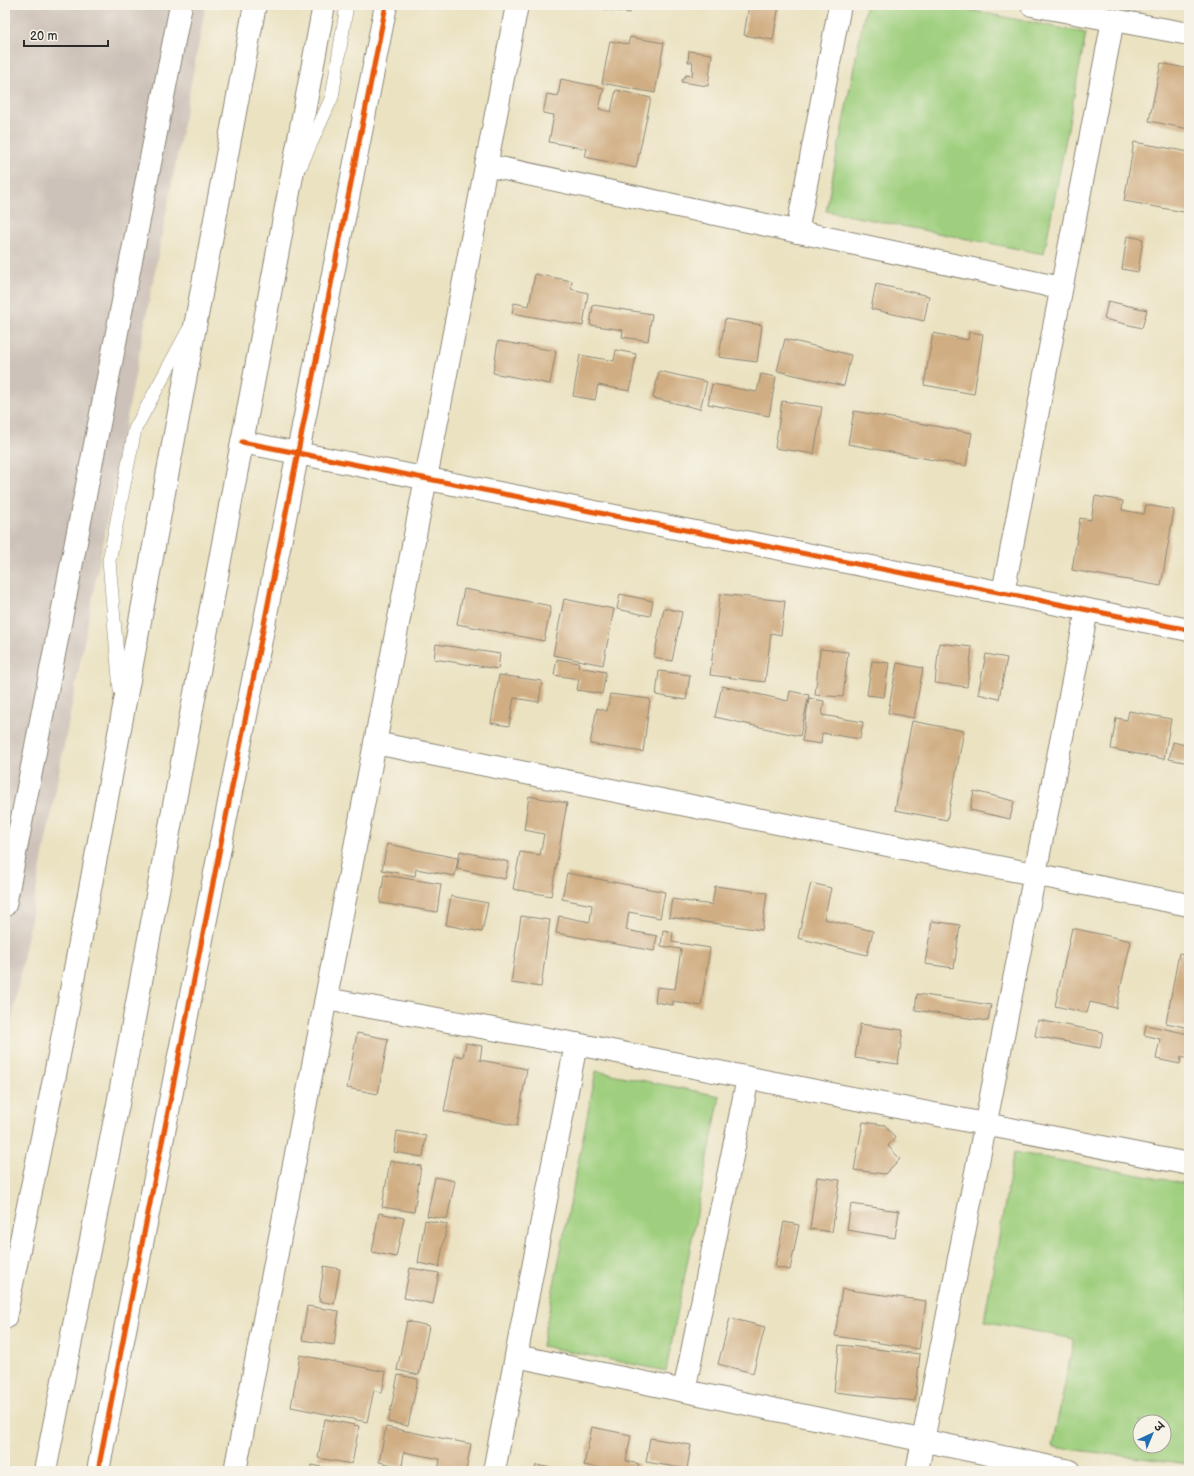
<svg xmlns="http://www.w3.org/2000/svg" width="1194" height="1476" font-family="'Balsamiq Sans','Playpen Sans Deva',sans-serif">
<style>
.industrial{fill:#cdc2b9}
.green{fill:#9fcf7e;stroke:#657d54;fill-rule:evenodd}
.building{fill:#d0ad82}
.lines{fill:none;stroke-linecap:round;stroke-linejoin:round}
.service-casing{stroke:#8b8676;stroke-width:14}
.minor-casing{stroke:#8b8676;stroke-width:24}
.tertiary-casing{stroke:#8b8676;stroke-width:24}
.service{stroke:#fff;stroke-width:13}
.minor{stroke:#fff;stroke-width:22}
.tertiary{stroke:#fff;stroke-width:22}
.cycleway-casing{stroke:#f7f3e8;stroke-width:8}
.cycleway{stroke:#e8590c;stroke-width:5}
</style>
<rect width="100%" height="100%" fill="#f7f3e8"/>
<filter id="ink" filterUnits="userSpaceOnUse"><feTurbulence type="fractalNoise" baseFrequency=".025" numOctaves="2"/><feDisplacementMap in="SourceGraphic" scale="8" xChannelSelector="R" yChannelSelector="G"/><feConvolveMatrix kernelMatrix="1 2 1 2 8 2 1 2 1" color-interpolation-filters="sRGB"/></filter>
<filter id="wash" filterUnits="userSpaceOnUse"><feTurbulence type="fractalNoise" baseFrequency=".012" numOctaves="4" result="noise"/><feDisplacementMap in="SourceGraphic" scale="16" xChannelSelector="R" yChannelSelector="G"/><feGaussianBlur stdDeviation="0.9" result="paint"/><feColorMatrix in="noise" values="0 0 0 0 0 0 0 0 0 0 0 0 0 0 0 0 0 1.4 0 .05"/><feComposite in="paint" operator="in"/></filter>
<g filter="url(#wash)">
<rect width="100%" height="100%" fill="#ebe2c1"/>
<polygon class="industrial" points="5,5 206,5 5,1054"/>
<g class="green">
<polygon points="866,5 944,5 1086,33 1044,254 826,211"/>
<polygon points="596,1071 720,1096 666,1371 542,1346"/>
<path d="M 1014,1152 L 1189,1184 L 1189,1464 L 1052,1447 L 1074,1339 L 984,1321 ZM 1140,1422 L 1164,1422 L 1164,1446 L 1140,1446 Z"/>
</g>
<g id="blocks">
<g class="building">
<polygon points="604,5 632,5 630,13 604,9"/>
<polygon points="749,5 779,5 773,40 744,35"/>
<polygon points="630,37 664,43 655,93 602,83 610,41 628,44"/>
<polygon points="689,51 712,54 708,86 681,82 686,75 692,76 693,62 688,62"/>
<polygon points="1161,63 1189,69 1189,129 1149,121"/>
<polygon points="561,79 604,88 599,109 611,112 616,90 651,98 636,168 585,157 587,149 549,142 554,115 543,113 547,94 558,96"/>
<polygon points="1134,142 1189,152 1189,213 1124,201"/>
<polygon points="1127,236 1143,239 1138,272 1122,269"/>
<polygon points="535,274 572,281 571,289 588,293 583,326 512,313 514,303 529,306"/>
<polygon points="876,284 929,296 924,321 871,309"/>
<polygon points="1108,301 1147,310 1142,328 1104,319"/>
<polygon points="593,305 652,314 648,341 622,337 623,330 590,325"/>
<polygon points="725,319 762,325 757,362 719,357"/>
<polygon points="969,332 983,334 974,394 924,385 933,333 968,340"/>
<polygon points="785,339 851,355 844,386 777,371"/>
<polygon points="498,341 556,351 550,384 493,373"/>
<polygon points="616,350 636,354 630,391 598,385 595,400 573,396 580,355 614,361"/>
<polygon points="659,371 707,382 700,409 653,398"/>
<polygon points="761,374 776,377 769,416 708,404 712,384 757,392"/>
<polygon points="782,401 822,407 814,454 775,448"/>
<polygon points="854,411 972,433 966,466 848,444"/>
<polygon points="1095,496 1123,501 1122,510 1144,514 1146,505 1174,510 1161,586 1072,570 1080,518 1091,520"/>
<polygon points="464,589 551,606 544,641 457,624"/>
<polygon points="620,594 653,601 650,616 617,609"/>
<polygon points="720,594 785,601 781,635 771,633 765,682 710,675"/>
<polygon points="564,599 614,609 603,665 553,655"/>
<polygon points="664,608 682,612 672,661 654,657"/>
<polygon points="939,643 972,647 967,687 935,683"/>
<polygon points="436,644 500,654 498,669 434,659"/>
<polygon points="820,649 848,652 843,697 815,695"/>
<polygon points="986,654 1007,658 999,699 978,694"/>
<polygon points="557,659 579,663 578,667 606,672 602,694 577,690 579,679 554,675"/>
<polygon points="872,661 889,663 884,697 867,695"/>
<polygon points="897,663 923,668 914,718 888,713"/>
<polygon points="659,671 690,675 686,700 656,695"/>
<polygon points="499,675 542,681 539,702 514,698 509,726 491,723"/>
<polygon points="722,686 788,701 790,691 809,695 800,736 715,717"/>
<polygon points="610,694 650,699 643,752 590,744 597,708 607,711"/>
<polygon points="809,698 824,701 822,715 863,722 860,739 822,733 821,744 802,741"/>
<polygon points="1129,711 1171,719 1164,759 1111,749 1116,718 1127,720"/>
<polygon points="912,721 964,731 947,820 895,810"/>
<polygon points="1173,742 1189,746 1189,763 1169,759"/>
<polygon points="974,791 1014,801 1010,819 970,810"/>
<polygon points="529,796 567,803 551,896 513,889 520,852 540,855 544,834 524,830"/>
<polygon points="387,844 458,858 455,876 416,869 415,876 382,870"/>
<polygon points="460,851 509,862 505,879 457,869"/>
<polygon points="567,873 665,892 660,918 629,912 626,930 657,936 654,951 556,933 559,916 590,922 592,905 562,899"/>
<polygon points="384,875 441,884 437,912 380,903"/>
<polygon points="811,883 831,888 824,919 873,931 867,955 798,938"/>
<polygon points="715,886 767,893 762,930 669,917 672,899 712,905"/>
<polygon points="451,896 488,903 482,932 446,925"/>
<polygon points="521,916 550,920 541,987 511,983"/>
<polygon points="932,921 960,925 954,968 925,964"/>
<polygon points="1072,928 1131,941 1116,1008 1090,1002 1087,1013 1055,1006"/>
<polygon points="663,930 673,932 672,942 710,948 701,1006 673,1001 673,1005 655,1002 657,987 675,989 681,949 661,946"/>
<polygon points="1179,953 1189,955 1189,1028 1166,1023"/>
<polygon points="917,994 991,1005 988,1021 915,1010"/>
<polygon points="1038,1020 1103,1032 1100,1048 1035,1036"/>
<polygon points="860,1024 903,1030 898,1064 855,1058"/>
<polygon points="1146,1025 1189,1034 1189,1059 1181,1057 1180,1064 1156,1059 1160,1039 1144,1035"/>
<polygon points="357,1033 388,1039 378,1094 347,1088"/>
<polygon points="466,1043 482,1046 480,1060 527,1069 517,1126 444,1111 455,1055 463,1057"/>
<polygon points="863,1122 885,1125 895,1138 888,1146 900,1159 885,1174 854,1170"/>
<polygon points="397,1131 426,1136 423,1157 394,1152"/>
<polygon points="390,1161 421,1166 414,1212 382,1207"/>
<polygon points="435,1177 455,1181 447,1219 427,1216"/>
<polygon points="817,1177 840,1180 832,1232 810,1229"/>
<polygon points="851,1204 899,1211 895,1238 847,1230"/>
<polygon points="379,1213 404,1218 396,1257 372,1252"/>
<polygon points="425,1220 447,1224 439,1267 418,1263"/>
<polygon points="784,1222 799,1225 790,1270 775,1267"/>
<polygon points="324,1266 340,1269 334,1304 319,1301"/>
<polygon points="410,1268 439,1273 433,1304 404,1298"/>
<polygon points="842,1289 926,1301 919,1349 835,1336"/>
<polygon points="307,1306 339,1311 334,1345 302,1340"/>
<polygon points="730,1318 765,1327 753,1373 718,1364"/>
<polygon points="407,1321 429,1326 419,1375 397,1370"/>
<polygon points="839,1345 920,1354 915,1401 834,1392"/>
<polygon points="300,1355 386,1372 382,1393 374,1390 367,1422 291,1407"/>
<polygon points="398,1375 418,1379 408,1426 388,1422"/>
<polygon points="325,1419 359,1426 352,1464 318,1458"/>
<polygon points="386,1427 471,1444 466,1471 438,1471 440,1459 404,1452 402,1467 379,1462"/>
<polygon points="592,1427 631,1435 626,1461 639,1464 637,1471 604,1471 604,1469 584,1465"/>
<polygon points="650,1438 691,1445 687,1469 646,1462"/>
<polygon points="312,1465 335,1470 335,1471 311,1471"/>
<polygon points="536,1465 562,1470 562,1471 535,1471"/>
</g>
</g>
</g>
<g filter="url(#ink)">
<use href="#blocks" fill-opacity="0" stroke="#8b8676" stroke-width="1"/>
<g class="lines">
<g class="service-casing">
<g id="service">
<polyline points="301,165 332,97 347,5"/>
<polyline points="120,690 109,561 135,429 189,329"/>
</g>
</g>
<g class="minor-casing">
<g id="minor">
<polyline points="1032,5 1189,34"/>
<polyline points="486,165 1061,288"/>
<polyline points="797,232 840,5"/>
<polyline points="242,442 1189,630"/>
<polyline points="1003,593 1113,20"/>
<polyline points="375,743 1189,905"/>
<polyline points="5,905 181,5"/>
<polyline points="326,999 576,1044 1189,1164"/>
<polyline points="516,1356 1070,1471"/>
<polyline points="684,1391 748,1078"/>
<polyline points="98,1471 125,1330 386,5"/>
<polyline points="235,1471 517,5"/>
<polyline points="494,1471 576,1044"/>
<polyline points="917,1471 1087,610"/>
</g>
</g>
<g class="tertiary-casing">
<g id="tertiary">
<polyline points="5,1318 59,1055 255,5"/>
<polyline points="45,1471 118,1104 324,5"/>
</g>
</g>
<use href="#service" class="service"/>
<use href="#minor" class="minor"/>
<use href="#tertiary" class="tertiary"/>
<g class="cycleway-casing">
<g id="cycleway">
<polyline points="242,442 1189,630"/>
<polyline points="98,1471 125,1330 386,5"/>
</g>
</g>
<use href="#cycleway" class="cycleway"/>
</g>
</g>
<rect width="1194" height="1476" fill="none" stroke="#f7f3e8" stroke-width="20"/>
<g transform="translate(1152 1434) rotate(44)"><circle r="19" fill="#f7f3e8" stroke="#a5a39c"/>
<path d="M0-3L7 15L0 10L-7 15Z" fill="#1f6fb2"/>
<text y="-6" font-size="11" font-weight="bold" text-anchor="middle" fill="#2b2b2b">उ</text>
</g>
<path d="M24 40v6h84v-6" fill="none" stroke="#2b2b2b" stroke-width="2"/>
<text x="30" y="40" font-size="12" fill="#2b2b2b" stroke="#f7f3e8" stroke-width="3" paint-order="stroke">20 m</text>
</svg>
